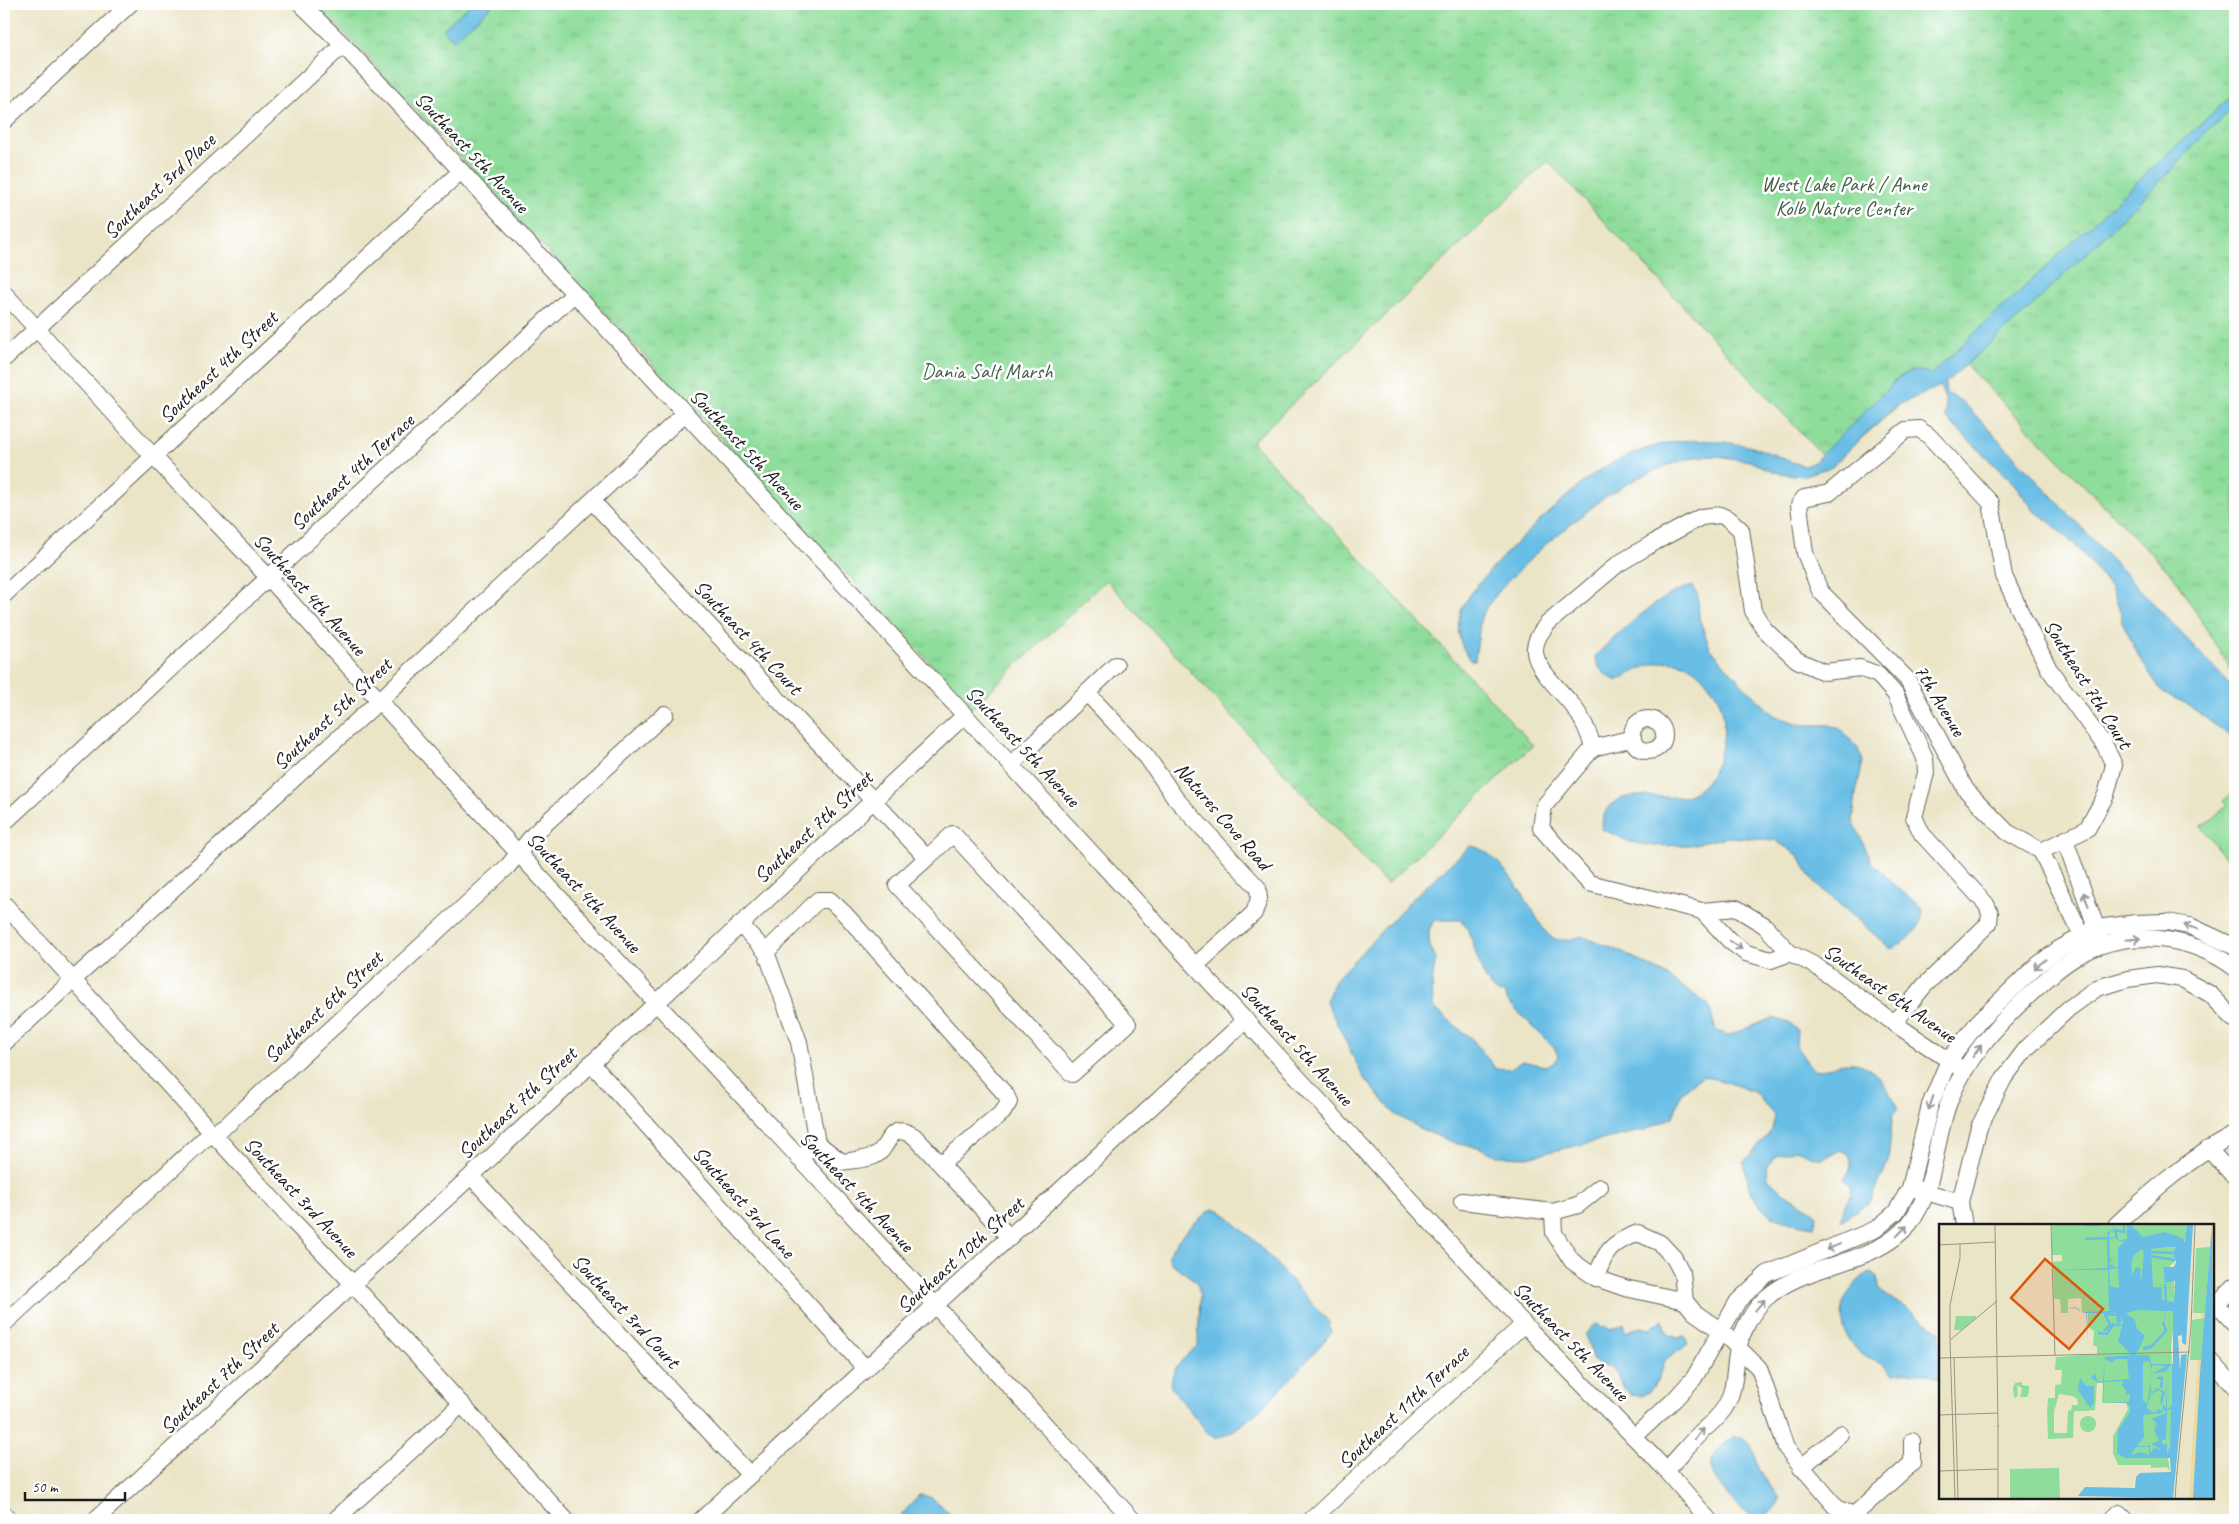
<svg xmlns="http://www.w3.org/2000/svg" width="2239" height="1524" font-family="Caveat,sans-serif">
<style>
.park{fill:url(#park-tufts);stroke:#567c5c}
.pitch{fill:#8fdd9b;stroke:#567c5c}
.water{fill:#69bee5;stroke:#426d80;fill-rule:evenodd}
.lines{fill:none;stroke-linecap:round;stroke-linejoin:round}
.minor-casing{stroke:#646258;stroke-width:18}
.minor{stroke:#fff;stroke-width:16}
.oneway{stroke:#999}
.labels{text-anchor:middle;stroke-width:5;stroke-linejoin:round;paint-order:stroke}
.street-label{font-size:21px;fill:#1c1c1c;stroke:#fff}
.park-label{font-size:21px;fill:#446048;stroke:#fff}
.inset-river{fill:none;stroke:#69bee5;stroke-width:2.5}
.inset-road{fill:none;stroke:#989583;stroke-width:1}
.view{fill:#de560d;fill-opacity:0.15;stroke:#de560d;stroke-width:2.5}
.inset-edge{fill:none;stroke:#1c1c1c;stroke-width:2.5}
</style>
<defs>
<pattern id="park-tufts" width="24" height="20" patternUnits="userSpaceOnUse" patternTransform="scale(1.25)"><rect width="24" height="20" fill="#8fdd9b"/><path d="M3 7l-1-3M5 7V3M7 7l1-3M15 17l-1-3M17 17v-4M19 17l1-3" fill="none" stroke="#7bbd85"/></pattern>
</defs>
<rect width="100%" height="100%" fill="#fff"/>
<filter id="ink" filterUnits="userSpaceOnUse"><feTurbulence type="fractalNoise" baseFrequency=".02" numOctaves="2"/><feDisplacementMap in="SourceGraphic" scale="10" xChannelSelector="R" yChannelSelector="G"/><feConvolveMatrix kernelMatrix="1 2 1 2 8 2 1 2 1" color-interpolation-filters="sRGB"/></filter>
<filter id="wash" filterUnits="userSpaceOnUse"><feTurbulence type="fractalNoise" baseFrequency=".0096" numOctaves="4" result="noise"/><feDisplacementMap in="SourceGraphic" scale="20" xChannelSelector="R" yChannelSelector="G"/><feGaussianBlur stdDeviation="1.12" result="paint"/><feColorMatrix in="noise" values="0 0 0 0 0 0 0 0 0 0 0 0 0 0 0 0 0 1.4 0 .05"/><feComposite in="paint" operator="in"/></filter>
<g filter="url(#wash)">
<rect width="100%" height="100%" fill="#ebe5c8"/>
<polygon class="park" points="314,4 2235,4 2235,676 2175,578 1956,355 1831,465 1548,161 1252,442 1533,745 1387,884 1106,580 972,708 350,39"/>
<polygon class="pitch" points="2235,792 2235,870 2201,827 2227,806 2223,801"/>
<g class="water">
<polygon points="471,4 494,4 453,40 443,29"/>
<path d="M 2235,93 L 2235,107 L 2205,133 L 2173,169 L 2028,310 L 1945,383 L 1946,393 L 1963,402 L 2235,690 L 2235,740 L 2187,704 L 2163,693 L 2140,659 L 2121,619 L 2121,614 L 2111,587 L 2076,546 L 2052,524 L 2034,510 L 2014,484 L 1946,418 L 1945,399 L 1940,386 L 1894,407 L 1831,467 L 1801,476 L 1773,472 L 1750,461 L 1717,456 L 1696,457 L 1668,465 L 1634,480 L 1605,497 L 1546,544 L 1506,583 L 1488,605 L 1481,617 L 1475,660 L 1470,660 C 1460,645 1456,633 1460,614 C 1467,583 1570,491 1598,471 C 1616,459 1648,447 1668,443 C 1693,437 1738,442 1762,450 C 1777,456 1790,462 1805,466 L 1814,462 L 1897,379 C 1909,370 1917,369 1931,374 L 2165,156 Z"/>
<path d="M 1693,586 L 1698,596 L 1699,618 L 1710,648 L 1740,682 L 1774,715 L 1801,725 L 1830,725 L 1840,729 L 1857,747 L 1863,761 L 1856,793 L 1853,820 L 1871,861 L 1898,888 L 1923,909 C 1922,931 1909,939 1891,949 L 1814,882 L 1799,856 L 1775,840 L 1729,837 L 1690,845 L 1654,846 L 1630,842 L 1602,829 C 1601,817 1608,804 1620,799 C 1636,792 1664,799 1681,797 C 1719,791 1733,728 1718,698 C 1715,692 1709,686 1705,680 C 1679,648 1647,664 1617,681 C 1605,675 1597,669 1595,656 C 1618,634 1662,591 1693,586 Z"/>
<path d="M 1470,846 C 1495,848 1521,891 1533,911 C 1538,920 1543,931 1551,937 C 1560,943 1572,939 1581,936 L 1623,952 L 1664,974 L 1709,1005 L 1716,1031 L 1729,1035 L 1773,1018 L 1789,1023 L 1797,1030 L 1796,1046 L 1812,1069 C 1832,1072 1831,1064 1846,1063 C 1873,1060 1888,1088 1898,1109 L 1893,1115 L 1892,1122 L 1888,1162 L 1871,1201 L 1840,1221 L 1846,1202 L 1851,1196 L 1850,1186 L 1844,1179 C 1851,1171 1853,1164 1849,1154 L 1840,1150 C 1815,1164 1819,1158 1795,1150 L 1776,1156 L 1766,1167 L 1768,1178 L 1784,1193 L 1811,1209 L 1817,1215 L 1814,1227 C 1766,1220 1752,1211 1744,1162 L 1772,1130 L 1774,1116 L 1756,1093 L 1727,1082 L 1702,1076 L 1681,1093 L 1673,1117 L 1645,1130 L 1527,1157 L 1498,1156 L 1478,1147 L 1457,1144 L 1425,1131 L 1395,1114 L 1363,1077 L 1326,1001 L 1336,979 L 1413,898 ZM 1434,920 L 1462,920 C 1477,940 1477,982 1500,994 L 1505,992 L 1508,1002 L 1555,1049 L 1558,1056 L 1554,1063 L 1545,1066 L 1522,1061 L 1510,1069 L 1495,1068 L 1473,1040 L 1433,1007 L 1432,982 L 1436,958 L 1429,944 L 1429,930 Z"/>
<path d="M 1213,1209 L 1220,1210 L 1257,1243 L 1328,1321 L 1332,1332 C 1307,1360 1250,1430 1215,1439 L 1207,1432 L 1171,1387 C 1171,1367 1185,1358 1198,1345 L 1200,1295 L 1197,1282 L 1171,1263 L 1168,1255 C 1178,1237 1196,1220 1213,1209 Z"/>
<path d="M 1872,1272 L 1877,1276 L 1878,1288 L 1883,1293 L 1940,1331 L 1940,1379 C 1924,1371 1910,1372 1893,1374 C 1884,1362 1877,1363 1864,1356 C 1845,1345 1836,1314 1847,1295 C 1854,1285 1860,1276 1872,1272 Z"/>
<polygon points="1663,1319 1668,1334 1677,1338 1685,1337 1688,1344 1665,1361 1659,1378 1650,1391 1641,1396 1631,1395 1623,1387 1618,1375 1613,1368 1600,1365 1594,1360 1585,1334 1596,1324 1610,1330 1623,1324 1625,1332 1639,1327 1650,1329"/>
<path d="M 1734,1436 L 1744,1438 L 1751,1444 L 1759,1470 L 1778,1497 L 1778,1503 L 1770,1513 L 1758,1520 C 1744,1515 1707,1479 1711,1462 C 1713,1452 1727,1443 1734,1436 Z"/>
<path d="M 919,1495 C 936,1495 944,1510 956,1520 L 897,1520 Z"/>
</g>
</g>
<g filter="url(#ink)">
<g class="lines">
<g class="minor-casing">
<g id="minor">
<polyline points="301,4 343,45 461,171 1011,765 1524,1324 1666,1470 1709,1520"/>
<polyline points="4,121 130,4"/>
<polyline points="4,293 153,456 269,578 448,777 1133,1520"/>
<polyline points="4,359 343,45"/>
<polygon points="1919,429 1929,436 1991,503 2004,576 2021,613 2049,669 2105,746 2114,765 2106,795 2087,829 2041,851 2007,832 1966,790 1907,679 1820,591 1805,553 1799,505 1804,498 1829,493 1906,430"/>
<polyline points="592,501 927,858 953,834 1128,1024 1072,1074 897,885 927,858"/>
<polyline points="4,595 461,171"/>
<polyline points="1087,693 1147,757 1176,799 1258,888 1259,899 1254,913 1196,965"/>
<circle cx="1648" cy="735" r="16"/>
<polyline points="1593,748 1633,738"/>
<polyline points="1011,765 1116,665"/>
<polyline points="4,823 574,294"/>
<polyline points="2065,840 2100,938"/>
<polyline points="2041,851 2087,946"/>
<polyline points="4,904 286,1214 341,1271 566,1520"/>
<polyline points="1702,911 1730,941 1746,953 1771,960 1790,953"/>
<polyline points="740,924 766,952 799,1042 817,1143"/>
<polyline points="766,952 818,900 830,900 845,914 1006,1095 1009,1102 1003,1112 941,1164"/>
<path d="M 1894,1023 L 1924,986 L 1989,923 L 1990,913 L 1986,904 L 1922,834 L 1914,817 L 1926,773 L 1925,758 L 1895,694 L 1878,675 L 1860,668 L 1824,672 L 1797,660 L 1765,630 L 1753,611 L 1741,530 L 1729,519 L 1720,515 L 1701,517 L 1655,542 L 1618,564 L 1547,624 C 1541,632 1534,641 1535,652 C 1536,669 1563,693 1573,706 C 1583,719 1589,732 1593,748 L 1544,806 L 1541,828 L 1589,883 L 1702,911 L 1736,908 L 1764,925 L 1790,953 L 1816,966 L 1894,1023 L 1963,1070"/>
<polyline points="4,1043 379,701 685,413"/>
<polyline points="591,1063 866,1369"/>
<polyline points="2208,1149 2235,1177"/>
<path d="M 799,1159 L 817,1143 L 842,1162 C 852,1160 864,1160 874,1156 C 891,1149 886,1120 914,1136 L 1010,1238"/>
<polyline points="471,1176 750,1475"/>
<polyline points="1916,1189 1960,1202"/>
<polyline points="1462,1201 1553,1212 1578,1205 1600,1187"/>
<polyline points="1553,1212 1554,1233 1572,1261 1596,1278 1625,1288 1685,1301"/>
<polyline points="1964,1225 1960,1202 1979,1127 2004,1078 2026,1049 2068,1009 2097,988 2128,979 2157,975 2182,979 2210,994 2235,1020"/>
<path d="M 2116,1225 C 2153,1190 2190,1158 2235,1134"/>
<path d="M 1596,1278 C 1605,1251 1611,1243 1638,1233 L 1660,1243 L 1674,1258 L 1682,1273 L 1685,1301 L 1694,1312 L 1721,1331 L 1759,1368 L 1786,1448 L 1838,1509 L 1854,1515 L 1912,1463 L 1912,1441"/>
<polyline points="2235,1286 2216,1304 2235,1324"/>
<polyline points="4,1324 202,1141 229,1123 508,866 534,834 665,714"/>
<polyline points="2213,1363 2235,1387"/>
<polyline points="1634,1437 1674,1400 1694,1378 1738,1301 1767,1274 1876,1229 1896,1212 1910,1188 1930,1105 1949,1060 1979,1021 2035,967 2059,949 2097,928 2136,923 2167,922 2190,926 2235,947"/>
<polyline points="1801,1468 1840,1434"/>
<path d="M 1666,1470 C 1678,1458 1689,1444 1701,1432 C 1709,1425 1720,1416 1725,1407 C 1736,1389 1734,1368 1738,1348 C 1742,1331 1752,1311 1765,1299 C 1806,1261 1871,1268 1909,1224 C 1937,1190 1934,1135 1951,1097 C 1967,1059 1993,1029 2023,1001 C 2040,985 2056,969 2076,957 C 2126,927 2190,935 2235,968"/>
<polyline points="4,1514 9,1520"/>
<polyline points="95,1520 471,1176 965,715"/>
<polyline points="335,1520 462,1404"/>
<polyline points="701,1520 1246,1020"/>
<polyline points="1311,1520 1524,1324"/>
<polyline points="2112,1520 2119,1513 2126,1520"/>
</g>
</g>
<use href="#minor" class="minor"/>
</g>
<defs><path id="oneway-shaft" d="M-6 0H5M1.5-3L5.5 0L1.5 3" fill="none" stroke-width="1.6" stroke-linecap="round" stroke-linejoin="round" transform="scale(1.25)"/></defs>
<g class="oneway">
<use href="#oneway-shaft" transform="translate(2086 899) rotate(-110)"/>
<use href="#oneway-shaft" transform="translate(2191 927) rotate(-163)"/>
<use href="#oneway-shaft" transform="translate(2133 939) rotate(-5)"/>
<use href="#oneway-shaft" transform="translate(1736 945) rotate(35)"/>
<use href="#oneway-shaft" transform="translate(2040 964) rotate(141)"/>
<use href="#oneway-shaft" transform="translate(1977 1051) rotate(-54)"/>
<use href="#oneway-shaft" transform="translate(1931 1103) rotate(109)"/>
<use href="#oneway-shaft" transform="translate(1902 1231) rotate(-45)"/>
<use href="#oneway-shaft" transform="translate(1833 1247) rotate(158)"/>
<use href="#oneway-shaft" transform="translate(1760 1305) rotate(-49)"/>
<use href="#oneway-shaft" transform="translate(1699 1434) rotate(-46)"/>
</g>
</g>
<g class="labels">
<g class="street-label">
<text transform="translate(472 152) rotate(47)" y="7">Southeast 5th Avenue</text>
<text transform="translate(159 186) rotate(-43)" y="7">Southeast 3rd Place</text>
<text transform="translate(218 367) rotate(-43)" y="7">Southeast 4th Street</text>
<text transform="translate(747 449) rotate(47)" y="7">Southeast 5th Avenue</text>
<text transform="translate(352 472) rotate(-43)" y="7">Southeast 4th Terrace</text>
<text transform="translate(310 594) rotate(48)" y="7">Southeast 4th Avenue</text>
<text transform="translate(748 637) rotate(47)" y="7">Southeast 4th Court</text>
<text transform="translate(2088 684) rotate(58)" y="7">Southeast 7th Court</text>
<text transform="translate(1940 700) rotate(59)" y="7">7th Avenue</text>
<text transform="translate(332 714) rotate(-43)" y="7">Southeast 5th Street</text>
<text transform="translate(1023 746) rotate(47)" y="7">Southeast 5th Avenue</text>
<text transform="translate(1223 816) rotate(49)" y="7">Natures Cove Road</text>
<text transform="translate(813 827) rotate(-43)" y="7">Southeast 7th Street</text>
<text transform="translate(584 892) rotate(47)" y="7">Southeast 4th Avenue</text>
<text transform="translate(1890 993) rotate(35)" y="7">Southeast 6th Avenue</text>
<text transform="translate(323 1007) rotate(-43)" y="7">Southeast 6th Street</text>
<text transform="translate(1297 1044) rotate(48)" y="7">Southeast 5th Avenue</text>
<text transform="translate(517 1103) rotate(-43)" y="7">Southeast 7th Street</text>
<text transform="translate(857 1191) rotate(47)" y="7">Southeast 4th Avenue</text>
<text transform="translate(301 1197) rotate(47)" y="7">Southeast 3rd Avenue</text>
<text transform="translate(744 1202) rotate(48)" y="7">Southeast 3rd Lane</text>
<text transform="translate(960 1255) rotate(-42)" y="7">Southeast 10th Street</text>
<text transform="translate(626 1311) rotate(47)" y="7">Southeast 3rd Court</text>
<text transform="translate(1571 1341) rotate(46)" y="7">Southeast 5th Avenue</text>
<text transform="translate(219 1378) rotate(-43)" y="7">Southeast 7th Street</text>
<text transform="translate(1403 1407) rotate(-43)" y="7">Southeast 11th Terrace</text>
</g>
<g class="park-label">
<text x="1844" y="191">West Lake Park / Anne<tspan x="1844" dy="24">Kolb Nature Center</tspan></text>
<text x="987" y="378">Dania Salt Marsh</text>
</g>
</g>
<g transform="translate(1939 1224)">
<rect width="275" height="275" fill="#ebe5c8"/>
<path d="M 133,159 L 143,174 L 145,187 L 135,187 L 134,214 L 109,215 L 108,188 L 115,188 L 115,209 L 128,209 L 129,187 L 132,186 L 133,181 L 139,181 L 138,175 L 133,172 L 120,170 L 115,188 L 108,188 L 109,174 L 116,174 L 116,161 ZM141 200a8 8 0 1 1 16 0a8 8 0 1 1-16 0ZM 120,244 L 121,274 L 71,274 L 71,245 Z" fill="#8fdd9b"/>
<path d="M 273,1 L 255,273 L 250,274 L 262,86 Z" fill="#eeda9e"/>
<path d="M 17,92 L 37,92 L 37,94 L 23,106 L 15,106 Z" fill="#8fdd9b"/>
<path d="M 113,1 L 248,1 L 247,17 L 242,13 L 234,16 L 236,37 L 230,43 L 234,47 L 237,87 L 232,121 L 235,184 L 229,234 L 231,248 L 228,243 L 212,244 L 212,241 L 179,241 L 174,229 L 174,212 L 189,185 L 187,179 L 163,179 L 164,159 L 158,159 L 156,186 L 145,187 L 143,174 L 133,167 L 133,160 L 122,160 L 123,146 L 116,146 L 117,133 L 158,130 L 158,123 L 154,121 L 155,107 L 149,103 L 149,88 L 143,88 L 142,74 L 129,75 L 129,89 L 122,89 L 121,75 L 115,75 L 114,38 L 123,37 L 123,31 L 113,31 ZM 271,23 L 266,89 L 254,89 L 257,24 ZM 266,94 L 262,136 L 251,136 L 253,96 Z" fill="#8fdd9b"/>
<path d="M 83,158 L 83,161 L 90,162 L 90,168 L 88,173 L 81,173 L 83,164 L 78,161 L 79,172 L 75,174 L 74,164 L 76,159 Z" fill="#8fdd9b"/>
<path d="M 173,1 L 175,6 L 174,8 L 171,7 L 170,14 L 177,13 L 182,17 L 183,16 L 188,15 L 188,1 L 192,1 L 204,13 L 226,8 L 244,14 L 246,18 L 248,1 L 254,1 L 247,121 L 243,119 L 243,111 L 239,112 L 241,146 L 242,131 L 248,130 L 234,274 L 139,272 L 146,263 L 196,264 L 197,253 L 201,249 L 232,248 L 231,234 L 186,234 L 178,229 L 179,206 L 191,188 L 191,182 L 187,179 L 164,179 L 164,159 L 158,158 L 152,154 L 156,149 L 158,157 L 164,158 L 166,133 L 192,131 L 179,117 L 184,98 L 182,91 L 182,98 L 178,100 L 177,89 L 148,89 L 149,116 L 147,89 L 142,88 L 137,84 L 129,85 L 135,83 L 139,84 L 142,88 L 170,87 L 169,46 L 117,46 L 171,44 L 173,38 L 171,35 L 173,35 L 174,43 L 179,43 L 179,24 L 187,16 L 183,18 L 176,14 L 169,15 L 169,10 L 166,10 L 162,7 L 167,10 L 171,6 L 174,7 ZM 227,23 L 236,23 L 234,29 L 237,38 L 235,43 L 225,43 L 224,40 L 226,59 L 236,57 L 236,60 L 235,64 L 214,63 L 212,25 ZM 203,25 L 205,31 L 202,58 L 201,44 L 197,43 L 193,51 L 192,41 L 195,31 ZM 179,44 L 180,64 L 171,62 L 170,45 ZM 223,64 L 236,64 L 235,78 L 223,76 ZM 199,86 L 226,87 L 224,100 L 227,87 L 234,87 L 234,140 L 212,140 L 210,131 L 197,131 L 206,112 L 198,105 L 196,96 L 187,89 ZM 166,135 L 173,139 L 176,135 L 188,135 L 190,155 L 165,157 ZM 209,137 L 212,142 L 211,176 L 207,179 L 204,177 L 204,138 ZM 233,140 L 233,182 L 228,185 L 228,145 ZM 213,141 L 227,142 L 213,150 L 228,147 L 227,183 L 223,180 L 226,168 L 218,164 L 214,168 L 213,166 L 213,161 L 212,170 L 220,166 L 223,168 L 221,178 L 224,182 L 223,187 L 220,185 L 215,189 L 208,184 ZM 185,157 L 183,161 L 188,168 L 185,171 L 191,170 L 190,178 L 164,179 L 165,158 ZM 225,185 L 227,189 L 212,195 L 216,197 L 217,201 L 212,202 L 218,202 L 215,206 L 220,217 L 212,220 L 223,226 L 215,224 L 211,229 L 211,219 L 210,222 L 198,222 L 205,213 L 204,191 L 223,189 ZM 232,185 L 231,221 L 228,231 L 228,219 L 225,221 L 222,217 L 227,215 L 228,186 ZM 197,223 L 210,223 L 210,231 L 202,228 L 192,231 ZM 273,1 L 275,274 L 254,274 L 261,149 ZM 141,154 L 147,162 L 155,162 L 155,179 L 151,184 L 139,166 Z" fill="#69bee5" fill-rule="evenodd"/>
<path class="inset-river" d="M 145,1 L 161,1M 178,14 L 176,6 L 185,8 L 185,1M 146,15 L 170,14M 169,15 L 170,46M 211,28 L 234,29M 211,32 L 236,36M 226,60 L 227,78M 171,101 L 166,90 L 178,91M 165,107 L 171,101 L 182,101M 159,109 L 168,110 L 175,99M 211,122 L 204,125 L 212,123 L 227,107 L 224,98M 236,127 L 250,1M 218,154 L 223,154 L 222,164M 236,237 L 236,131"/>
<path class="inset-road" d="M 56,1 L 59,203M 112,1 L 116,132M 0,21 L 56,18M 11,115 L 11,81 L 21,34 L 21,20M 0,134 L 251,128M 15,134 L 19,274M 0,191 L 59,189M 59,201 L 59,274M 0,247 L 59,245M 238,249 L 252,103 L 256,1M 16,274 L 11,116 L 58,77M 236,274 L 238,248"/>
<path class="view" d="M 106,35 L 164,85 L 130,125 L 72,74 Z"/>
<rect width="275" height="275" class="inset-edge"/>
</g>
<rect width="2239" height="1524" fill="none" stroke="#fff" stroke-width="20"/>
<path d="M25 1492v8h100v-8" fill="none" stroke="#1c1c1c" stroke-width="2.5"/>
<text x="32" y="1492" font-size="15" fill="#1c1c1c" stroke="#ffffff" stroke-width="4" paint-order="stroke">50 m</text>
</svg>
